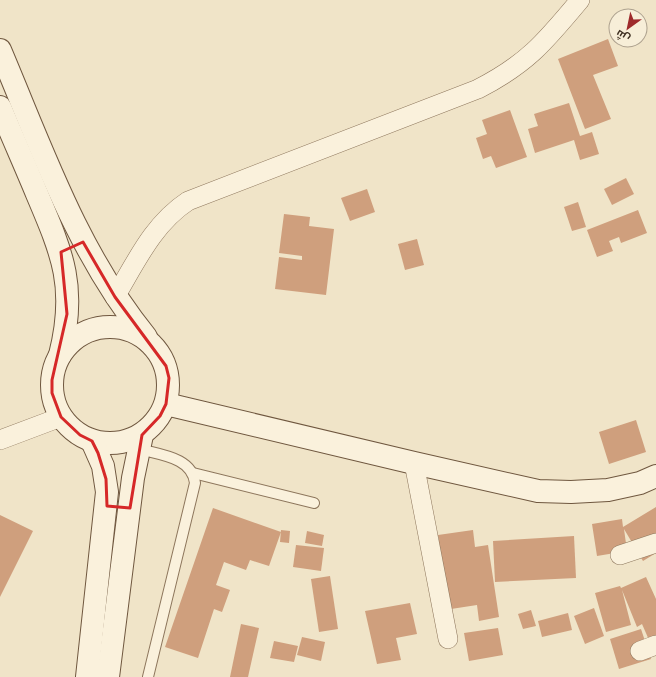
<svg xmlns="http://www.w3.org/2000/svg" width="656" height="677" font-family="'Source Serif 4',Cairo,serif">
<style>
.building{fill:#cf9f7d}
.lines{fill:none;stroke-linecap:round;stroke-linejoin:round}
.lane-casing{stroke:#8d765c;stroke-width:12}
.street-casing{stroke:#8d765c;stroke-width:20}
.secondary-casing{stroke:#6f573f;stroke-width:24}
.lane{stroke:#faf1dc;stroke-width:10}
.street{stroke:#faf1dc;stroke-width:19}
.secondary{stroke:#faf1dc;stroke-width:22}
.marked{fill:none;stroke:#d62828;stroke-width:3;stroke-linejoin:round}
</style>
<rect width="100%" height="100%" fill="#f0e4c8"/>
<g class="building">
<polygon points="608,39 618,66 593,75 611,119 585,129 558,59"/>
<polygon points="569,103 580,136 592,132 599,154 580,160 574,140 535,153 528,129 538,126 534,114"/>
<polygon points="510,110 527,157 496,168 491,156 483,159 476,138 487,134 482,120"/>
<polygon points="626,178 634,194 612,205 604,189"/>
<polygon points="367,189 375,212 350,221 341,198"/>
<polygon points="578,202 586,227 572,231 564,207"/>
<polygon points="638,210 647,233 621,243 619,237 609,241 613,251 597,257 587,230"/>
<polygon points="284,214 310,217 309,226 334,229 326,295 275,289 279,257 302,260 302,256 279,253"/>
<polygon points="417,239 424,265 405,270 398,244"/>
<polygon points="636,420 646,452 609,464 599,432"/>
<polygon points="656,507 656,553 643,561 624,529 627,551 597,556 592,524 622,519 623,527"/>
<polygon points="213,508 281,532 269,566 250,560 246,570 224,562 216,585 230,590 222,612 214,609 198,658 165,647"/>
<polygon points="0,515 33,531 0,597"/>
<polygon points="281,530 290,531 289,543 280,542"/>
<polygon points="473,530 475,547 488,545 499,617 479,621 477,605 438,611 427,543 439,541 438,535"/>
<polygon points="307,531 324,535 322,546 305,543"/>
<polygon points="574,536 576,578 495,582 493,541"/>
<polygon points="296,545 324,548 321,571 293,567"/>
<polygon points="330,576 338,629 319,632 311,579"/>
<polygon points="646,577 656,599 656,656 642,624 637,627 622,590 631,625 606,632 595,593 620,586 621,588"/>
<polygon points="410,603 417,634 396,638 401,660 377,664 365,611"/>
<polygon points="594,608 604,636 585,644 574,616"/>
<polygon points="531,610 536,626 523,629 518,614"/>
<polygon points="568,613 572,630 542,637 538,621"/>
<polygon points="241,624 259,628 248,677 230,677"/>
<polygon points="498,628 503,655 469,661 464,633"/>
<polygon points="641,629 651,659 619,669 610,639"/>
<polygon points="302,637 325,642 321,661 297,655"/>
<polygon points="274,641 298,646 294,662 270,658"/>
</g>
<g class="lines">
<g class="lane-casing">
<g id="lane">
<path d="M 139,449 C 160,455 192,457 195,483 L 148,677"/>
<polyline points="193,473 314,503"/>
</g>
</g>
<g class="street-casing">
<g id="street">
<path d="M 115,297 C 136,262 153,224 188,201 L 478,89 C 527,64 545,42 580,0"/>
<polyline points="0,440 61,417"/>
<polyline points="414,463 448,639"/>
<polyline points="620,555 656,543"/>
<polyline points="640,651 656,645"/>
</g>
</g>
<g class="secondary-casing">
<g id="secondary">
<path d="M 0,50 C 42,149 77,252 146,337"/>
<path d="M 0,107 C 12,136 25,165 37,194 C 63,255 77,288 60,355"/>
<circle cx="110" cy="385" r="58"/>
<polyline points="166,404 414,463 538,491 571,492 608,490 640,483 656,476"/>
<polyline points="87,677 107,492 103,466 92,441"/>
<polyline points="108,677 133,478 142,435"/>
</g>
</g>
<use href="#lane" class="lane"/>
<use href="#street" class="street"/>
<use href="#secondary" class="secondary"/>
</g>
<path class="marked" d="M 83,242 L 115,297 L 166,366 L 169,378 L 166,404 L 160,416 L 142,435 L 130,508 L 107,506 L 106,479 L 98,453 L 92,441 L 80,435 L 61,417 L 52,393 L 52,380 L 67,314 L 61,252 Z"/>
<g transform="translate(628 28) rotate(213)"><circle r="19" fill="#f7eed8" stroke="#ada18e"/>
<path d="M0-3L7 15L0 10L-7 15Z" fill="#9e2a2b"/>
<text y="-6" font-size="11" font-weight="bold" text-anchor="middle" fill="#3d2e20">ش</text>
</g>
</svg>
